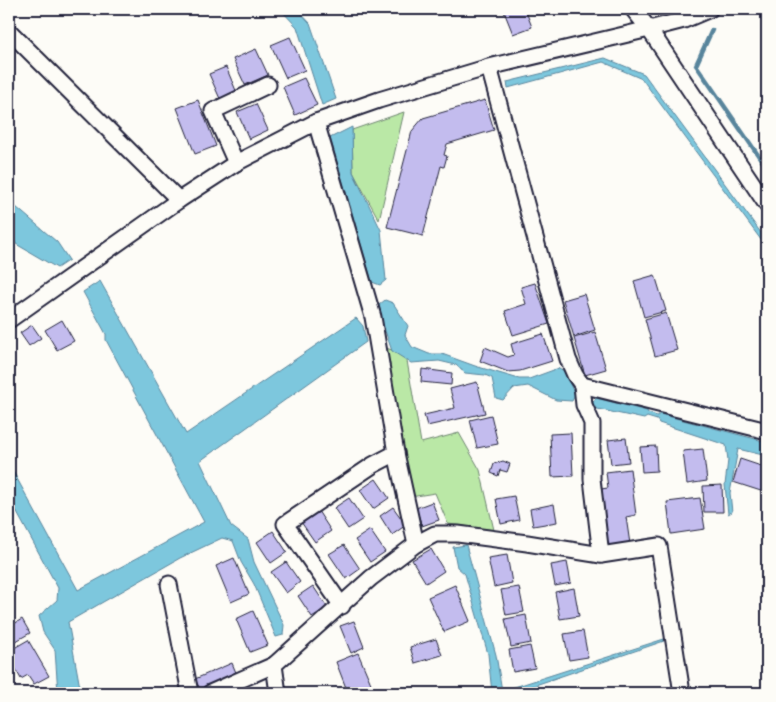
<svg xmlns="http://www.w3.org/2000/svg" width="776" height="702" font-family="'Shantell Sans',sans-serif">
<style>
.green{fill:#bae8a6;stroke:#6e8570}
.water{fill:#7dc7dd;stroke:#59859c}
.lines{fill:none;stroke-linecap:round;stroke-linejoin:round}
.stream{stroke:#59859c;stroke-width:4.5}
.building{fill:#c3bcee;stroke:#22223b}
.minor-casing{stroke:#22223b;stroke-width:19}
.minor{stroke:#fdfcf7;stroke-width:15}
</style>
<rect width="100%" height="100%" fill="#fdfcf7"/>
<filter id="ink" filterUnits="userSpaceOnUse"><feTurbulence type="fractalNoise" baseFrequency=".02" numOctaves="2"/><feDisplacementMap in="SourceGraphic" scale="10" xChannelSelector="R" yChannelSelector="G"/><feConvolveMatrix kernelMatrix="1 2 1 2 8 2 1 2 1" color-interpolation-filters="sRGB"/></filter>
<g filter="url(#ink)">
<g class="green">
<polygon points="404,112 379,220 353,172 352,130"/>
<polygon points="372,343 406,355 421,443 459,433 480,470 494,530 448,524 435,493 410,497"/>
</g>
<g class="water">
<polygon points="280,9 297,9 310,23 336,99 322,105 297,27"/>
<polygon points="605,58 644,74 767,241 767,248 642,79 603,62 508,88 507,82"/>
<polygon points="352,127 353,172 381,230 386,280 380,285 372,282 330,138"/>
<polygon points="9,201 57,242 69,260 57,268 16,244 9,229"/>
<polygon points="100,281 186,434 356,318 363,326 366,342 200,461 231,526 248,539 254,562 284,625 283,635 276,637 254,584 241,562 233,541 222,538 180,558 68,622 81,693 58,693 55,650 43,632 39,616 57,600 58,588 9,498 9,464 78,590 204,522 106,340 106,334 83,292"/>
<polygon points="385,300 393,303 408,326 405,335 412,347 429,354 442,354 475,366 519,379 529,379 559,368 564,371 575,395 572,401 556,400 528,386 514,388 503,400 496,398 492,378 485,375 465,373 456,365 439,361 411,363 392,351 382,322 379,305"/>
<polygon points="596,398 647,411 648,413 657,416 660,414 767,442 767,456 738,449 730,493 732,512 728,514 725,485 728,460 726,445 659,423 657,420 647,417 644,419 593,408 593,402"/>
<polygon points="466,545 496,655 502,691 664,639 664,641 512,693 492,693 488,654 465,574 457,567 453,547"/>
</g>
<g class="lines">
<polyline class="stream" points="712,30 696,65 767,168"/>
</g>
<g class="building">
<polygon points="503,9 525,9 532,27 513,34"/>
<polygon points="290,37 305,70 286,78 271,45"/>
<polygon points="256,49 268,75 245,85 233,59"/>
<polygon points="226,67 237,93 221,101 209,74"/>
<polygon points="304,78 317,105 295,115 283,87"/>
<polygon points="198,100 216,146 195,154 177,108"/>
<polygon points="485,100 494,130 447,144 444,155 447,156 444,167 441,166 423,236 387,227 412,131 423,118"/>
<polygon points="256,104 268,130 249,139 237,112"/>
<polygon points="655,275 666,311 644,317 634,281"/>
<polygon points="535,283 549,324 513,335 505,311 526,304 521,287"/>
<polygon points="584,294 595,330 574,337 563,300"/>
<polygon points="666,313 677,350 655,356 645,319"/>
<polygon points="62,320 74,341 57,350 45,330"/>
<polygon points="32,325 41,338 29,346 20,333"/>
<polygon points="595,332 606,369 585,375 574,338"/>
<polygon points="543,334 552,361 520,371 508,372 480,361 485,347 508,357 514,355 511,344"/>
<polygon points="422,369 452,373 451,385 421,382"/>
<polygon points="477,382 485,413 427,426 424,415 455,408 450,389"/>
<polygon points="491,415 498,444 477,448 470,420"/>
<polygon points="571,433 573,476 552,477 550,434"/>
<polygon points="626,438 629,462 611,464 608,440"/>
<polygon points="656,446 657,471 642,472 640,447"/>
<polygon points="703,449 707,481 687,484 683,451"/>
<polygon points="740,459 767,468 767,493 733,482"/>
<polygon points="503,461 510,464 507,472 500,470 498,476 491,473 494,464"/>
<polygon points="630,469 636,515 626,517 630,544 608,547 601,489 608,488 606,472"/>
<polygon points="376,479 389,498 373,509 360,490"/>
<polygon points="722,485 723,512 704,512 703,486"/>
<polygon points="514,496 519,520 501,524 496,499"/>
<polygon points="349,498 363,519 348,529 334,508"/>
<polygon points="700,498 705,529 671,534 667,502"/>
<polygon points="432,502 439,520 422,526 416,508"/>
<polygon points="554,504 557,522 533,526 530,509"/>
<polygon points="393,507 406,525 392,535 380,516"/>
<polygon points="318,511 331,531 315,542 301,522"/>
<polygon points="370,530 385,552 370,562 355,540"/>
<polygon points="273,531 287,552 271,563 257,542"/>
<polygon points="344,545 360,569 346,579 329,554"/>
<polygon points="431,549 444,571 426,583 412,560"/>
<polygon points="507,555 512,583 494,587 488,558"/>
<polygon points="234,558 249,594 231,602 216,566"/>
<polygon points="286,562 300,582 286,593 271,572"/>
<polygon points="567,562 571,583 555,586 551,565"/>
<polygon points="455,585 470,621 444,632 428,597"/>
<polygon points="313,586 327,607 312,617 298,596"/>
<polygon points="519,587 524,612 506,615 501,590"/>
<polygon points="574,588 579,616 560,619 555,592"/>
<polygon points="253,611 268,645 250,652 236,619"/>
<polygon points="526,615 531,643 511,647 505,619"/>
<polygon points="22,619 30,633 9,645 9,627"/>
<polygon points="354,621 364,647 351,653 340,626"/>
<polygon points="583,631 588,657 569,660 564,634"/>
<polygon points="436,639 442,655 415,663 410,647"/>
<polygon points="28,640 49,676 34,684 28,675 21,679 9,657 9,651"/>
<polygon points="530,646 535,668 513,672 509,650"/>
<polygon points="358,653 372,686 354,693 348,693 336,662"/>
<polygon points="232,663 237,675 201,691 195,679"/>
</g>
<g class="lines">
<g class="minor-casing">
<g id="minor">
<polyline points="633,9 649,29 767,205"/>
<polyline points="9,31 179,200"/>
<polyline points="489,67 568,359 575,375 582,385 584,405 592,423 592,479 601,555"/>
<polyline points="316,122 373,317 396,453 416,544"/>
<polyline points="236,163 213,111 268,85"/>
<polyline points="9,320 179,200 236,163 316,122 379,100 489,67 649,29 684,20 710,9"/>
<polyline points="582,385 767,431"/>
<polyline points="169,584 190,693"/>
<polyline points="342,606 285,524 373,465 396,453"/>
<polyline points="274,665 278,693"/>
<polyline points="210,693 274,665 371,578 416,544 435,534 458,534 527,543 601,555 659,546 682,693"/>
</g>
</g>
<use href="#minor" class="minor"/>
</g>
</g>
<rect width="776" height="702" fill="none" stroke="#fdfcf7" stroke-width="30"/>
<rect x="15" y="15" width="746" height="672" fill="none" stroke="#22223b" stroke-width="2" filter="url(#ink)"/>
</svg>
